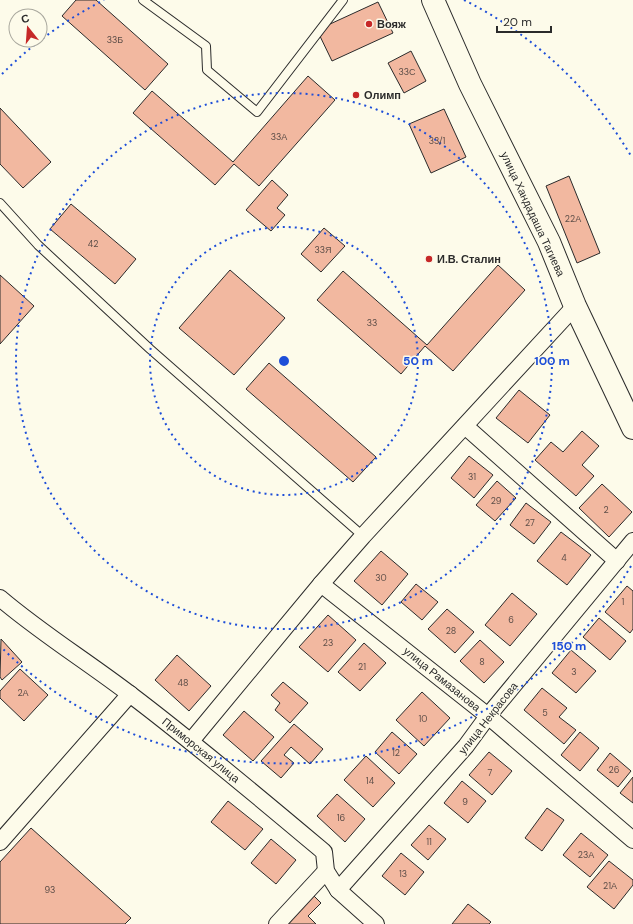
<svg xmlns="http://www.w3.org/2000/svg" width="633" height="924" font-family="'DM Sans',sans-serif">
<style>
.building{fill:#f2b8a0;stroke:#2b2b2b}
.lines{fill:none;stroke-linecap:round;stroke-linejoin:round}
.lane-casing{stroke:#2b2b2b;stroke-width:10}
.street-casing{stroke:#2b2b2b;stroke-width:18}
.secondary-casing{stroke:#2b2b2b;stroke-width:24}
.lane{stroke:#fdfbea;stroke-width:8}
.street{stroke:#fdfbea;stroke-width:16}
.secondary{stroke:#fdfbea;stroke-width:22}
.ring{fill:none;stroke:#1d4ed8;stroke-width:2;stroke-dasharray:2 4}
.poi-dot{fill:#c62828;stroke:#fdfbea;stroke-width:1.5}
.labels{text-anchor:middle;stroke-width:3;stroke-linejoin:round;paint-order:stroke}
.number-label{font-size:9px;fill:#5d4e48}
.poi-label{font-size:11px;font-weight:bold;fill:#2b2b2b;stroke:#fdfbea;text-anchor:start}
.street-label{font-size:11px;fill:#2b2b2b;stroke:#fdfbea}
.centre{fill:#1d4ed8;stroke:#fdfbea;stroke-width:2}
.ring-label{font-size:12px;text-anchor:middle;font-weight:bold;fill:#1d4ed8;stroke:#fdfbea;stroke-width:3;stroke-linejoin:round;paint-order:stroke}
</style>
<rect width="100%" height="100%" fill="#fdfbea"/>
<g class="building">
<polygon points="76,0 96,0 168,64 145,90 62,16"/>
<polygon points="378,2 393,33 332,61 317,30"/>
<polygon points="411,51 426,81 404,93 388,63"/>
<polygon points="308,76 335,100 259,186 234,164 215,185 133,113 152,91 233,162"/>
<polygon points="0,108 51,162 23,188 0,164"/>
<polygon points="444,109 466,157 431,173 409,124"/>
<polygon points="569,176 600,253 577,263 546,186"/>
<polygon points="272,180 288,195 277,208 285,215 271,231 246,210"/>
<polygon points="71,204 136,259 115,284 50,229"/>
<polygon points="324,228 345,246 321,272 301,254"/>
<polygon points="498,265 525,290 453,371 425,346 401,374 317,300 343,271 427,345"/>
<polygon points="230,270 285,318 234,375 179,328"/>
<polygon points="0,275 34,306 0,344"/>
<polygon points="269,363 376,457 353,482 246,389"/>
<polygon points="519,390 550,415 528,443 496,418"/>
<polygon points="582,431 599,446 582,465 594,476 576,496 535,460 551,442 563,452"/>
<polygon points="469,456 493,475 474,498 451,478"/>
<polygon points="497,481 516,498 495,521 476,505"/>
<polygon points="602,484 632,512 609,537 579,508"/>
<polygon points="526,503 551,522 534,544 510,525"/>
<polygon points="561,532 591,555 567,585 537,561"/>
<polygon points="381,551 408,574 382,605 354,581"/>
<polygon points="416,584 438,602 422,620 401,602"/>
<polygon points="627,586 633,591 633,629 630,633 605,612"/>
<polygon points="512,593 537,614 510,646 485,625"/>
<polygon points="447,609 474,632 455,653 428,629"/>
<polygon points="328,615 356,640 328,672 299,647"/>
<polygon points="599,618 626,641 610,660 583,637"/>
<polygon points="1,639 22,662 2,680 0,677"/>
<polygon points="480,640 504,662 484,683 460,661"/>
<polygon points="364,643 386,663 360,691 338,672"/>
<polygon points="571,650 596,671 576,693 552,673"/>
<polygon points="177,655 211,686 189,711 155,680"/>
<polygon points="20,669 48,695 24,721 0,698 0,691"/>
<polygon points="283,682 308,703 290,723 275,710 280,703 271,695"/>
<polygon points="542,688 567,708 559,717 576,730 564,744 524,710"/>
<polygon points="422,692 450,718 424,746 396,720"/>
<polygon points="244,711 274,737 253,761 223,735"/>
<polygon points="294,724 323,749 310,764 291,747 284,755 294,763 281,778 261,761"/>
<polygon points="392,732 417,754 399,774 375,752"/>
<polygon points="580,732 599,748 580,771 561,755"/>
<polygon points="489,752 512,771 492,795 469,775"/>
<polygon points="610,753 631,771 618,787 597,770"/>
<polygon points="366,756 395,783 373,807 344,780"/>
<polygon points="633,777 633,803 620,793"/>
<polygon points="462,781 486,801 468,823 444,803"/>
<polygon points="337,794 365,819 345,842 317,816"/>
<polygon points="228,801 263,829 245,850 211,822"/>
<polygon points="547,808 564,820 542,851 525,838"/>
<polygon points="429,825 446,839 428,860 411,845"/>
<polygon points="31,828 131,918 125,924 0,924 0,862"/>
<polygon points="581,833 608,855 590,877 563,855"/>
<polygon points="271,839 296,860 276,884 251,863"/>
<polygon points="401,853 424,872 405,895 382,876"/>
<polygon points="609,861 633,880 633,885 614,909 587,887"/>
<polygon points="312,894 321,903 308,916 316,924 283,924"/>
<polygon points="468,904 491,922 489,924 452,924"/>
</g>
<g class="lines">
<g class="lane-casing">
<g id="lane">
<polyline points="143,0 206,46 207,70 257,112 343,0"/>
<polyline points="0,203 38,245 150,349 363,536"/>
</g>
</g>
<g class="street-casing">
<g id="street">
<polyline points="465,426 617,561"/>
<polyline points="321,584 488,716 633,840"/>
<path d="M 0,598 C 41,633 88,662 131,695 C 197,745 261,799 324,852 L 326,871 L 338,890 L 376,924"/>
<polyline points="191,741 321,584 363,536 576,305"/>
<polyline points="0,842 130,694"/>
<polyline points="338,890 466,746 488,716 633,541"/>
<polyline points="277,924 326,871"/>
</g>
</g>
<g class="secondary-casing">
<polyline id="secondary" points="433,0 470,84 549,242 575,306 633,428"/>
</g>
<use href="#lane" class="lane"/>
<use href="#street" class="street"/>
<use href="#secondary" class="secondary"/>
</g>
<g class="ring">
<circle cx="284" cy="361" r="134"/>
<circle cx="284" cy="361" r="268"/>
<path d="M631 566A403 403 0 0 1 2 648M2 74A403 403 0 0 1 104 0M464 0A403 403 0 0 1 631 156"/>
</g>
<g class="poi-dot">
<circle cx="369" cy="24" r="4"/>
<circle cx="356" cy="95" r="4"/>
<circle cx="429" cy="259" r="4"/>
</g>
<g class="labels">
<g class="number-label">
<text x="115" y="43">33Б</text>
<text x="407" y="75">33С</text>
<text x="279" y="140">33А</text>
<text x="437" y="144">33/1</text>
<text x="573" y="222">22А</text>
<text x="93" y="247">42</text>
<text x="323" y="253">33Я</text>
<text x="372" y="326">33</text>
<text x="472" y="480">31</text>
<text x="496" y="504">29</text>
<text x="606" y="513">2</text>
<text x="530" y="526">27</text>
<text x="564" y="561">4</text>
<text x="381" y="581">30</text>
<text x="623" y="605">1</text>
<text x="511" y="623">6</text>
<text x="451" y="634">28</text>
<text x="328" y="646">23</text>
<text x="482" y="665">8</text>
<text x="362" y="670">21</text>
<text x="574" y="675">3</text>
<text x="183" y="686">48</text>
<text x="23" y="696">2А</text>
<text x="545" y="716">5</text>
<text x="423" y="722">10</text>
<text x="396" y="756">12</text>
<text x="614" y="773">26</text>
<text x="490" y="776">7</text>
<text x="370" y="784">14</text>
<text x="465" y="805">9</text>
<text x="341" y="821">16</text>
<text x="429" y="845">11</text>
<text x="586" y="858">23А</text>
<text x="403" y="877">13</text>
<text x="610" y="889">21А</text>
<text x="50" y="893">93</text>
</g>
<g class="poi-label">
<text x="377" y="28">Вояж</text>
<text x="364" y="99">Олимп</text>
<text x="437" y="263">И.В. Сталин</text>
</g>
<g class="street-label">
<text transform="translate(533 214) rotate(65)" y="4">улица Хандадаша Тагиева</text>
<text transform="translate(442 679) rotate(39)" y="4">улица Рамазанова</text>
<text transform="translate(488 718) rotate(-52)" y="4">улица Некрасова</text>
<text transform="translate(201 750) rotate(39)" y="4">Приморская улица</text>
</g>
</g>
<circle cx="284" cy="361" r="6" class="centre"/>
<g class="ring-label">
<text x="418" y="365">50 m</text>
<text x="552" y="365">100 m</text>
<text x="569" y="650">150 m</text>
</g>
<g transform="translate(28 28) rotate(343)"><circle r="19" fill="#fdfbea" stroke="#a9a89e"/>
<path d="M0-3L7 15L0 10L-7 15Z" fill="#c62828"/>
<text y="-6" font-size="11" font-weight="bold" text-anchor="middle" fill="#2b2b2b">С</text>
</g>
<path d="M497 26v6h54v-6" fill="none" stroke="#2b2b2b" stroke-width="2"/>
<text x="503" y="26" font-size="12" fill="#2b2b2b" stroke="#fdfbea" stroke-width="3" paint-order="stroke">20 m</text>
</svg>
